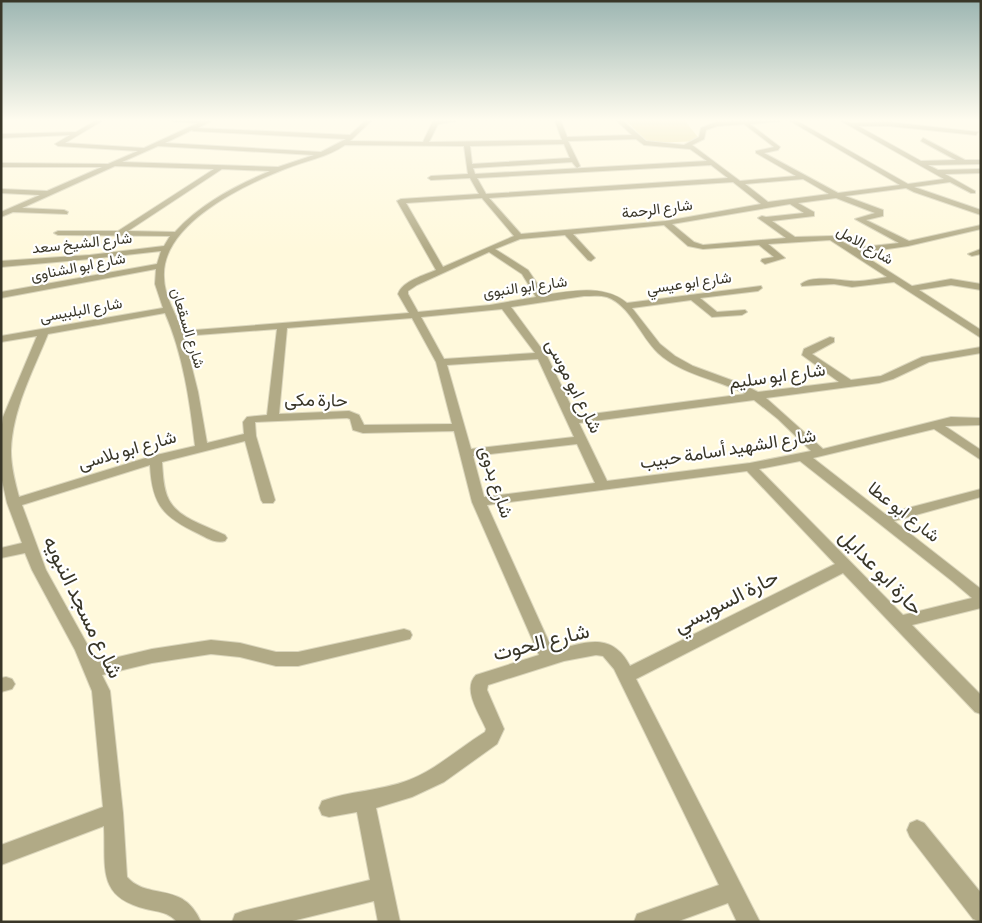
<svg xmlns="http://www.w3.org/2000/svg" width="982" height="923" font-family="'Sofia Sans Condensed',Vazirmatn,sans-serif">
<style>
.green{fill:#eadd9e}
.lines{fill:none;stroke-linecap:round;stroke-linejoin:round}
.minor-casing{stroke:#dbd6bc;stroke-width:2}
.minor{fill:#b1aa86;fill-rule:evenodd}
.labels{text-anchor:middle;stroke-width:4.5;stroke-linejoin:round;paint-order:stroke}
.far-street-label{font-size:15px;fill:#393628;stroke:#fff}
.street-label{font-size:18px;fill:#393628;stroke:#fff}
.near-street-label{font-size:21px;fill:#393628;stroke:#fff}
</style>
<rect width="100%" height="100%" fill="#fff9dc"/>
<polygon class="green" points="626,121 685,121 701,141 649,143"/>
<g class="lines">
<g class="minor-casing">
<g id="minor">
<path d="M 95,121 L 102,121 L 65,143 L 144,148 L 198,123 L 172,121 L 211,121 L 198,128 L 350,135 L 365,121 L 371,121 L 350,141 L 423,142 L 433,121 L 456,121 L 438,124 L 429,142 L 562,140 L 555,121 L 561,121 L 567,137 L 632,135 L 617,121 L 623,121 L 646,141 L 684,145 L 699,137 L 701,128 L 716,122 L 781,121 L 750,124 L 780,147 L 778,150 L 764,153 L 838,193 L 900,185 L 790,121 L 797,121 L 908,184 L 944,179 L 841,121 L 852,123 L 889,122 L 978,132 L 976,135 L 889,126 L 858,126 L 921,161 L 956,160 L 921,141 L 923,138 L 965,160 L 981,160 L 981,164 L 928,165 L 938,170 L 981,169 L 981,173 L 945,174 L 975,191 L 975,193 L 971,193 L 950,182 L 914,187 L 981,210 L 981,215 L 914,192 L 906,188 L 845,196 L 883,210 L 883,216 L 866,220 L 909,241 L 981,225 L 981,229 L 908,246 L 860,253 L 912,286 L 951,279 L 981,284 L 981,290 L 951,285 L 919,290 L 981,330 L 981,338 L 894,282 L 852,287 L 834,284 L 802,286 L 801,284 C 812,275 837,280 851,281 C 862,282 875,279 887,277 L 830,240 L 768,244 L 785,258 L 765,264 L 761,261 L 762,259 L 774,257 L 759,245 L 703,249 L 688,246 L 664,225 L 573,234 L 595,258 L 591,261 L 588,260 L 565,235 L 520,239 L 495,249 L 528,270 L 545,295 C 572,291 604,284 627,303 L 761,286 L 762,288 L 758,291 L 700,298 L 717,312 L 745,310 L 747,312 L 742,315 L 712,317 L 691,300 L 632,308 L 660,344 L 675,356 L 693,366 L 742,384 L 758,392 L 839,382 L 802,355 L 804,349 L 830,337 L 834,338 L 834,342 L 812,354 L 851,380 L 881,376 L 922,357 L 981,347 L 981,353 L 929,362 L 893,379 L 879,383 L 766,398 L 823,449 L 951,417 L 981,418 L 981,425 L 945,426 L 981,450 L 981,460 L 934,429 L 813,458 L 885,514 L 981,489 L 981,497 L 894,521 L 981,589 L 981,608 L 912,625 L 981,695 L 981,714 L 975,712 L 843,573 L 636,679 L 760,922 L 737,922 L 728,903 L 676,922 L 634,922 L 637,914 L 719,885 L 614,669 L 603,656 L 596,655 L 564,661 L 488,685 L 487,690 L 504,729 L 497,744 L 444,782 L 412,797 L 376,808 L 400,922 L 378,922 L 374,901 L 288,922 L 232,922 L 235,914 L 243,911 L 370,880 L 357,812 L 329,817 L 322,815 L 319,808 L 322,801 C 348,791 381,791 409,780 C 437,769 459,748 485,732 L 486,729 C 479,713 462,689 476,675 L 539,655 L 472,502 L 454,431 L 363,433 L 353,430 L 350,419 L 347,418 L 255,422 L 256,436 L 275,500 L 273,503 L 263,503 L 261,500 L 245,441 L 162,462 C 163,474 163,489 169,500 C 179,519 207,526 225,535 L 227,538 L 225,541 C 216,544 207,538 199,534 C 163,517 152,505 150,465 L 22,505 L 46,570 L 97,662 L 152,649 L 211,640 L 240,643 L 276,652 L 298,652 L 404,629 L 410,631 L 412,635 L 410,639 L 298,666 L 276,666 L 240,657 L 211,654 L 152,663 L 102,675 L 110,691 L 123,813 L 127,877 C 148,901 183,880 201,922 L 177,922 C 169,912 158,912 146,909 C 96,897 106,867 104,826 L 1,865 L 1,845 L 103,807 L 92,691 L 75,650 L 32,570 L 25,553 L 1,558 L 1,548 L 22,543 L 7,503 L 1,476 L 1,432 L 3,417 L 37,336 L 1,342 L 1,336 L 163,308 L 155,284 L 156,269 L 1,298 L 1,292 L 157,264 L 161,251 L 90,259 L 1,267 L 1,261 L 90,255 L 164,246 L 170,236 L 58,235 L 54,233 L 58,231 L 118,231 L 214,169 L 115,166 L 22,208 L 64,210 L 68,212 L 67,214 L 13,212 L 1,217 L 1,212 L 40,195 L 1,193 L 1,189 L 47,191 L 102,167 L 1,167 L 1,163 L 108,164 L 138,151 L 58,146 L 55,144 L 70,135 L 1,138 L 1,134 L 76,132 ZM 744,124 L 774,147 L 756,151 L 756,153 L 796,176 L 740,181 L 692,145 L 704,139 L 706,130 L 717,126 ZM 192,130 L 193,131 L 346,139 L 321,152 L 165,143 ZM 636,139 L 644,145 L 690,149 L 707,161 L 475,174 L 473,168 L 572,162 L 577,168 L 580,166 L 568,141 ZM 564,144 L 570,158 L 472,164 L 470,146 ZM 345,145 L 464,146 L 468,174 L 431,176 L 428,178 L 431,180 L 470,178 L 479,194 L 401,199 L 397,201 L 436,270 C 425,275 402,281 398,294 L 409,313 L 182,331 C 176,313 164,296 164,277 C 161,224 244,185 285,169 C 305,161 328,157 345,145 ZM 158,146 L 314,155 L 278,167 L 122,162 ZM 711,165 L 728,178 L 486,194 L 477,178 ZM 222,169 L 270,171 C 235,186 200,204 175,232 L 128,231 ZM 803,179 L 829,194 L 768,202 L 745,184 ZM 733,182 L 761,204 L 666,221 L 521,234 L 489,198 ZM 482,198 L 514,236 L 443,267 L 406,203 ZM 836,198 L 875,213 L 855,219 L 899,243 L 854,248 L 832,236 L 795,237 L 772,221 L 814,216 L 814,212 L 798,203 ZM 790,204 L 804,213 L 766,217 L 762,216 L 758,218 L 786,238 L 703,245 L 694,242 L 672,224 ZM 489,252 L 522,274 L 536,297 L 490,305 L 418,312 L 408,294 L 408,291 L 417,285 ZM 584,296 C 591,296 600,295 607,297 C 630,305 641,337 658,353 C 682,375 717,379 745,394 L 576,416 L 547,356 L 511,307 ZM 502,309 L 535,353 L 444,359 L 421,317 ZM 165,313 C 183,354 190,402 195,446 L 152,456 L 19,497 C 15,482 11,467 11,451 C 12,410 33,371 48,334 ZM 412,318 L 436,362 L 452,424 L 364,425 L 359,415 L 349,411 L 279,414 L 287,328 ZM 277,329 L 267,415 L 247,417 L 243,422 L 244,434 L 207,443 L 198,392 L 184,336 ZM 538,359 L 574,437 L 471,449 L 447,365 ZM 754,400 L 778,419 L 811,451 L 750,463 L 607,481 L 579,423 ZM 577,444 L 595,483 L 484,497 L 473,456 ZM 800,461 L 952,581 L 972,598 L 903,615 L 759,469 ZM 747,471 L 835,564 L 630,666 C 612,631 585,642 553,651 L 487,505 Z"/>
<polygon points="981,249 981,254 972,256 968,254"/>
<polygon points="6,677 12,679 15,684 12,689 1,692 1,678"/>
<polygon points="917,820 924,823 981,893 981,922 973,919 910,837 907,830 910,823"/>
</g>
</g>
<use href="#minor" class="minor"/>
</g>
<linearGradient id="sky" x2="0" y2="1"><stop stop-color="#9db6b2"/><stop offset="0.48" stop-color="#fffcef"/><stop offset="1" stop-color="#fffcef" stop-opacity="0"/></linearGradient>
<rect width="982" height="250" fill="url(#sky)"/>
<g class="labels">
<g class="far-street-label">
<text transform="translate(657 209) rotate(-7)" y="5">شارع الرحمة</text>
<text transform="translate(82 243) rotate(-6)" y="5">شارع الشيخ سعد</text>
<text transform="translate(865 245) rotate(30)" y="5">شارع الامل</text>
<text transform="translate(78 267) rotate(-11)" y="5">شارع ابو الشناوى</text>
<text transform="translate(689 283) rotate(-8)" y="5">شارع ابو عيسي</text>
<text transform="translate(525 287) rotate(-8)" y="5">شارع ابو النبوى</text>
<text transform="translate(81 310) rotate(-10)" y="5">شارع البلبيسى</text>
<text transform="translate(188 328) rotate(73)" y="5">شارع السقعان</text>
</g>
<g class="street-label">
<text transform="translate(777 376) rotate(-8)" y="6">شارع ابو سليم</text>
<text transform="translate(574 386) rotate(63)" y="6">شارع ابو موسى</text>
<text transform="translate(316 400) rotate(1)" y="6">حارة مكى</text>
<text transform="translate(728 449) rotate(-9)" y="6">شارع الشهيد أسامة حبيب</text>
<text transform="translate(127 450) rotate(-16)" y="6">شارع ابو بلاسى</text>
<text transform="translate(496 482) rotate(72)" y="6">شارع بدوى</text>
<text transform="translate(904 512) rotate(38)" y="6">شارع ابو عطا</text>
</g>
<g class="near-street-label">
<text transform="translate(881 572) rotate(46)" y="7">حارة ابو عدايل</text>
<text transform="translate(726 601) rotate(-27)" y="7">حارة السويسي</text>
<text transform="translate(83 607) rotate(64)" y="7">شارع مسجد النبويه</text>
<text transform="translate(541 642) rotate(-14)" y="7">شارع الحوت</text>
</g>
</g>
<rect width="982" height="923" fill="none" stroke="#393628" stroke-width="5"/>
</svg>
